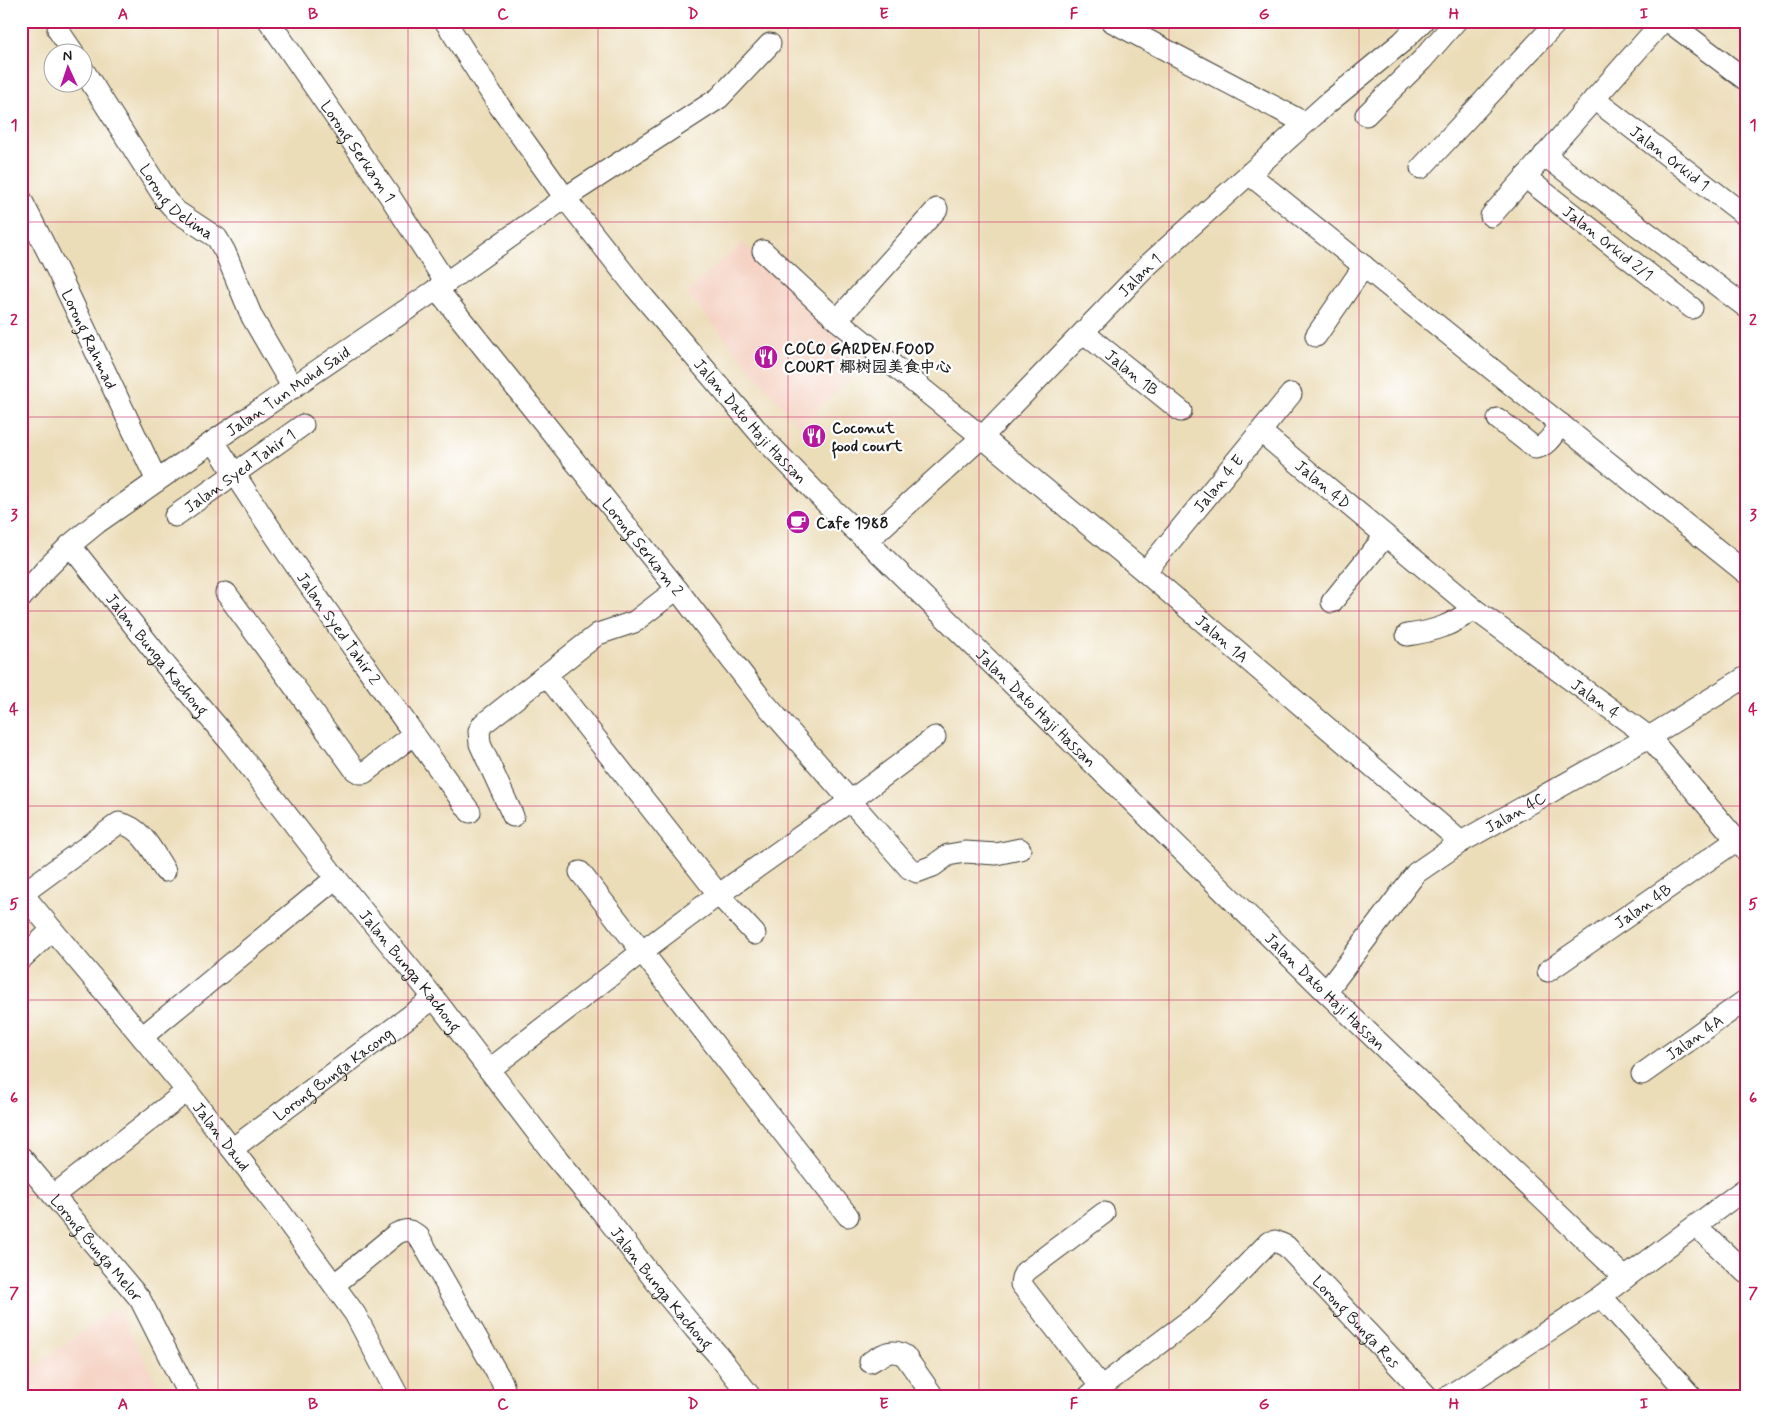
<svg xmlns="http://www.w3.org/2000/svg" width="1767" height="1417" font-family="Mynerve,'LXGW WenKai TC',sans-serif">
<style>
.built{fill:#f5d2c3}
.lines{fill:none;stroke-linecap:round;stroke-linejoin:round}
.minor-casing{stroke:#3b3934;stroke-width:23}
.minor{stroke:#fff;stroke-width:21}
.grid{fill:none;stroke:#c2185b;stroke-width:1;stroke-opacity:0.55}
.labels{text-anchor:middle;stroke-width:4.5;stroke-linejoin:round;paint-order:stroke}
.street-label{font-size:16px;fill:#1c1c1c;stroke:#fff}
.poi-label{font-size:16px;font-weight:bold;fill:#1c1c1c;stroke:#fff;text-anchor:start}
.neatline{fill:none;stroke:#c2185b;stroke-width:2}
.grid-label{font-size:16px;text-anchor:middle;font-weight:bold;fill:#c2185b}
</style>
<rect width="100%" height="100%" fill="#fff"/>
<filter id="ink" filterUnits="userSpaceOnUse"><feTurbulence type="fractalNoise" baseFrequency=".02" numOctaves="2"/><feDisplacementMap in="SourceGraphic" scale="10" xChannelSelector="R" yChannelSelector="G"/><feConvolveMatrix kernelMatrix="1 2 1 2 8 2 1 2 1" color-interpolation-filters="sRGB"/></filter>
<filter id="wash" filterUnits="userSpaceOnUse"><feTurbulence type="fractalNoise" baseFrequency=".0096" numOctaves="4" result="noise"/><feDisplacementMap in="SourceGraphic" scale="20" xChannelSelector="R" yChannelSelector="G"/><feGaussianBlur stdDeviation="1.12" result="paint"/><feColorMatrix in="noise" values="0 0 0 0 0 0 0 0 0 0 0 0 0 0 0 0 0 1.4 0 .05"/><feComposite in="paint" operator="in"/></filter>
<g filter="url(#wash)">
<rect width="100%" height="100%" fill="#ecddb9"/>
<g class="built">
<polygon points="742,242 857,351 852,377 799,427 687,293"/>
<polygon points="116,1307 164,1396 21,1396 21,1376"/>
</g>
</g>
<g filter="url(#ink)">
<g class="lines">
<g class="minor-casing">
<g id="minor">
<path id="s1" d="M 269,21 L 389,195 L 446,283"/>
<path id="s2" d="M 445,21 L 500,107 L 565,198 L 635,287 L 768,443 L 829,506 L 867,541 L 1326,992 L 1625,1278 L 1746,1188"/>
<polyline points="1111,21 1305,123"/>
<polyline points="1668,21 1746,80"/>
<polyline points="58,30 73,52"/>
<path id="s3" d="M 82,68 L 166,200 L 176,211 L 217,238 L 225,252 L 252,317 L 293,388"/>
<path id="s4" d="M 1594,99 L 1746,216"/>
<polyline points="1366,115 1422,60 1456,21"/>
<polyline points="1544,155 1746,307"/>
<polyline points="1421,168 1558,21"/>
<polyline points="1249,174 1746,573"/>
<path id="s5" d="M 1525,177 L 1692,308"/>
<path id="s6" d="M 21,199 L 58,272 L 157,481"/>
<polyline points="1491,216 1663,21"/>
<path id="s7" d="M 763,251 L 837,320 L 982,437 L 1145,572 L 1461,842"/>
<path id="s8" d="M 437,289 L 677,589 L 763,701 L 909,868 L 917,872 L 933,866 L 948,855 L 965,852 L 996,854 L 1020,849"/>
<polyline points="837,320 937,209"/>
<path id="s9" d="M 1084,333 L 1181,411"/>
<polyline points="1316,336 1364,266"/>
<path d="M 1498,419 L 1535,448 C 1547,447 1554,433 1561,424"/>
<path id="s10" d="M 1261,432 L 1474,609 L 1649,737 L 1746,851"/>
<path id="s11" d="M 214,441 C 248,498 287,553 325,608 C 373,676 421,745 470,812"/>
<path id="s12" d="M 175,516 L 303,425"/>
<path id="s13" d="M 867,541 L 982,437 L 1149,264 L 1329,102 L 1402,42 L 1423,21"/>
<path id="s14" d="M 70,545 L 167,667 L 231,743 L 336,878 L 434,998 L 555,1156 L 602,1212 L 660,1287 L 694,1328 L 718,1355 L 750,1396"/>
<path id="s15" d="M 1145,572 L 1291,394"/>
<polyline points="226,593 355,770 360,773 364,773 413,735"/>
<path id="s16" d="M 21,598 L 45,570 L 70,545 L 97,523 L 214,441 L 437,289 L 565,198 L 719,98 L 770,44"/>
<polyline points="1332,602 1385,536"/>
<path d="M 1407,635 C 1436,631 1450,626 1474,609"/>
<polyline points="546,675 719,895 755,934"/>
<polyline points="513,816 480,744 479,731 483,724 598,634 634,622 677,589"/>
<polyline points="580,872 848,1216"/>
<path id="s17" d="M 21,892 L 187,1091 L 276,1206 L 355,1314 L 398,1396"/>
<path d="M 22,894 L 119,823 C 142,827 153,852 165,871"/>
<polyline points="21,959 52,930"/>
<path id="s18" d="M 1548,971 L 1737,840"/>
<path id="s19" d="M 1326,992 L 1416,873 L 1461,842 L 1649,737 L 1746,677"/>
<polyline points="142,1037 336,878"/>
<path d="M 489,1070 C 566,1010 642,950 721,893 C 793,841 866,792 935,737"/>
<path id="s20" d="M 1642,1074 L 1746,1000"/>
<path id="s21" d="M 232,1149 L 434,998"/>
<path id="s22" d="M 21,1157 L 140,1299 L 189,1396"/>
<polyline points="54,1195 187,1091"/>
<polyline points="1696,1226 1746,1273"/>
<path d="M 334,1285 L 396,1234 C 406,1229 411,1229 419,1237 L 502,1382 L 506,1396"/>
<polyline points="1601,1296 1691,1396"/>
<path d="M 870,1362 C 882,1355 892,1347 905,1356 L 933,1396"/>
<polyline points="1101,1387 1021,1284 1022,1278 1025,1272 1104,1213"/>
<path id="s23" d="M 1089,1396 L 1202,1311 L 1269,1242 L 1275,1241 L 1286,1246 L 1427,1396"/>
<polyline points="1449,1396 1601,1296 1625,1278"/>
</g>
</g>
<use href="#minor" class="minor"/>
</g>
</g>
<path class="grid" d="M 218,21 L 218,1396M 408,21 L 408,1396M 598,21 L 598,1396M 788,21 L 788,1396M 979,21 L 979,1396M 1169,21 L 1169,1396M 1359,21 L 1359,1396M 1549,21 L 1549,1396M 21,222 L 1746,222M 21,417 L 1746,417M 21,611 L 1746,611M 21,806 L 1746,806M 21,1000 L 1746,1000M 21,1195 L 1746,1195"/>
<defs>
<g id="restaurant-disc" transform="scale(1.25)"><circle r="9.5" fill="#b5179e" stroke="#fff"/><path d="M-5-6h1v4h1v-4h1v4h1v-4h1v5L-1.5 .5V6h-2V.5L-5-1ZM5-6V6H3V1.5H1.5Q1.5-4 5-6Z" fill="#fff"/></g>
<g id="cafe-disc" transform="scale(1.25)"><circle r="9.5" fill="#b5179e" stroke="#fff"/><path d="M-5.5-4.5H6V0H3Q3 3.5 0 3.5H-2.5Q-5.5 3.5-5.5 0ZM3-3.2v2h1.7v-2ZM-6 4.5H4V6H-6Z" fill="#fff"/></g>
</defs>
<g fill-rule="evenodd">
<use href="#restaurant-disc" x="766" y="357"/>
<use href="#restaurant-disc" x="814" y="436"/>
<use href="#cafe-disc" x="798" y="522"/>
</g>
<g class="labels">
<g class="street-label">
<text dy="6" stroke="none"><textPath href="#s1" startOffset="158">Lorong Serkam 1</textPath></text>
<text dy="6" stroke="none"><textPath href="#s4" startOffset="96">Jalan Orkid 1</textPath></text>
<text dy="6" stroke="none"><textPath href="#s3" startOffset="165">Lorong Delima</textPath></text>
<text dy="6" stroke="none"><textPath href="#s5" startOffset="106">Jalan Orkid 2/1</textPath></text>
<text dy="6" stroke="none"><textPath href="#s13" startOffset="381">Jalan 1</textPath></text>
<text dy="6" stroke="none"><textPath href="#s6" startOffset="156">Lorong Rahmad</textPath></text>
<text dy="6" stroke="none"><textPath href="#s9" startOffset="62">Jalan 1B</textPath></text>
<text dy="6" stroke="none"><textPath href="#s16" startOffset="339">Jalan Tun Mohd Said</textPath></text>
<text dy="6" stroke="none"><textPath href="#s2" startOffset="504">Jalan Dato Haji Hassan</textPath></text>
<text dy="6" stroke="none"><textPath href="#s12" startOffset="79">Jalan Syed Tahir 1</textPath></text>
<text dy="6" stroke="none"><textPath href="#s15" startOffset="115">Jalan 4 E</textPath></text>
<text dy="6" stroke="none"><textPath href="#s10" startOffset="81">Jalan 4D</textPath></text>
<text dy="6" stroke="none"><textPath href="#s8" startOffset="330">Lorong Serkam 2</textPath></text>
<text dy="6" stroke="none"><textPath href="#s11" startOffset="225">Jalan Syed Tahir 2</textPath></text>
<text dy="6" stroke="none"><textPath href="#s7" startOffset="601">Jalan 1A</textPath></text>
<text dy="6" stroke="none"><textPath href="#s14" startOffset="140">Jalan Bunga Kachong</textPath></text>
<text dy="6" stroke="none"><textPath href="#s10" startOffset="428">Jalan 4</textPath></text>
<text dy="6" stroke="none"><textPath href="#s2" startOffset="909">Jalan Dato Haji Hassan</textPath></text>
<text dy="6" stroke="none"><textPath href="#s19" startOffset="266">Jalan 4C</textPath></text>
<text dy="6" stroke="none"><textPath href="#s18" startOffset="115">Jalan 4B</textPath></text>
<text dy="6" stroke="none"><textPath href="#s14" startOffset="545">Jalan Bunga Kachong</textPath></text>
<text dy="6" stroke="none"><textPath href="#s2" startOffset="1314">Jalan Dato Haji Hassan</textPath></text>
<text dy="6" stroke="none"><textPath href="#s20" startOffset="64">Jalan 4A</textPath></text>
<text dy="6" stroke="none"><textPath href="#s21" startOffset="126">Lorong Bunga Kacong</textPath></text>
<text dy="6" stroke="none"><textPath href="#s17" startOffset="316">Jalan Daud</textPath></text>
<text dy="6" stroke="none"><textPath href="#s22" startOffset="118">Lorong Bunga Melor</textPath></text>
<text dy="6" stroke="none"><textPath href="#s14" startOffset="950">Jalan Bunga Kachong</textPath></text>
<text dy="6" stroke="none"><textPath href="#s23" startOffset="359">Lorong Bunga Ros</textPath></text>
</g>
<g class="poi-label">
<text x="784" y="354">COCO GARDEN FOOD<tspan x="784" dy="18">COURT 椰树园美食中心</tspan></text>
<text x="832" y="433">Coconut<tspan x="832" dy="18">food court</tspan></text>
<text x="816" y="528">Cafe 1988</text>
</g>
</g>
<rect width="1767" height="1417" fill="none" stroke="#fff" stroke-width="55"/>
<g transform="translate(68 68) rotate(357)"><circle r="24" fill="#ffffff" stroke="#a4a4a4"/>
<path d="M0-4L9 19L0 12L-9 19Z" fill="#b5179e"/>
<text y="-8" font-size="14" font-weight="bold" text-anchor="middle" fill="#1c1c1c">N</text>
</g>
<rect x="28" y="28" width="1712" height="1362" class="neatline"/>
<g class="grid-label">
<text x="123" y="19">A</text>
<text x="313" y="19">B</text>
<text x="503" y="19">C</text>
<text x="693" y="19">D</text>
<text x="884" y="19">E</text>
<text x="1074" y="19">F</text>
<text x="1264" y="19">G</text>
<text x="1454" y="19">H</text>
<text x="1644" y="19">I</text>
<text x="14" y="130">1</text>
<text x="1753" y="130">1</text>
<text x="14" y="325">2</text>
<text x="1753" y="325">2</text>
<text x="14" y="520">3</text>
<text x="1753" y="520">3</text>
<text x="14" y="714">4</text>
<text x="1753" y="714">4</text>
<text x="14" y="909">5</text>
<text x="1753" y="909">5</text>
<text x="14" y="1103">6</text>
<text x="1753" y="1103">6</text>
<text x="14" y="1298">7</text>
<text x="1753" y="1298">7</text>
<text x="123" y="1409">A</text>
<text x="313" y="1409">B</text>
<text x="503" y="1409">C</text>
<text x="693" y="1409">D</text>
<text x="884" y="1409">E</text>
<text x="1074" y="1409">F</text>
<text x="1264" y="1409">G</text>
<text x="1454" y="1409">H</text>
<text x="1644" y="1409">I</text>
</g>
</svg>
